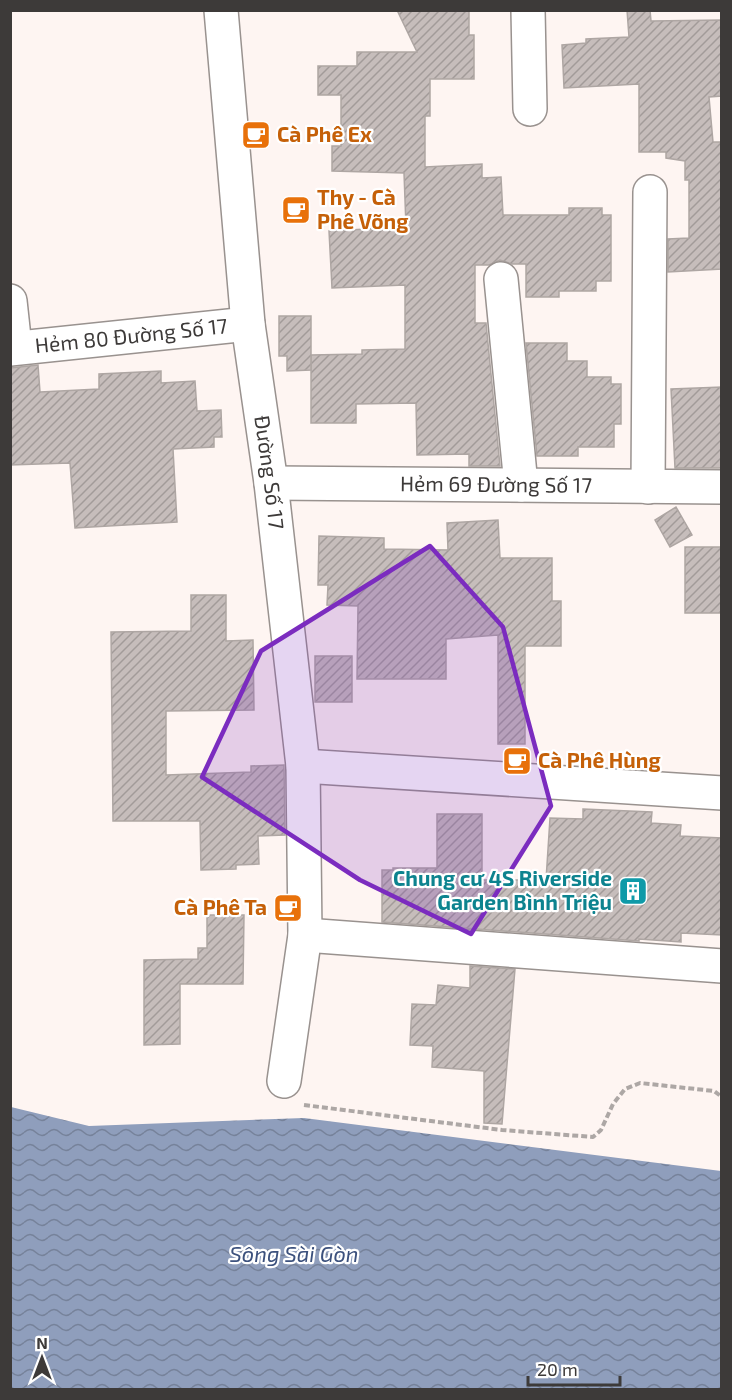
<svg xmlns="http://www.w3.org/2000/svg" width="732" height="1400" font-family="'Exo 2',sans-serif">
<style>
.water{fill:url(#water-waves)}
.building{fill:url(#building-hatch);stroke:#aea6a3;stroke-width:1.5}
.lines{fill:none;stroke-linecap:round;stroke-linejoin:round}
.minor-casing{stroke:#99928f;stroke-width:36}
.path{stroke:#ada7a5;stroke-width:4;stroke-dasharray:6 3;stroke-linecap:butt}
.minor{stroke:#fff;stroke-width:33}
.marked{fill:#7b2cbf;fill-opacity:0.2;stroke:#7b2cbf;stroke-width:4.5;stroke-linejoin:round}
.labels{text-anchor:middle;stroke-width:4.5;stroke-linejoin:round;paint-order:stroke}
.food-label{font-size:21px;font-weight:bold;fill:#c56008;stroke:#fff;text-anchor:start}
.street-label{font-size:21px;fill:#3d3a39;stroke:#fff}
.culture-label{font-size:21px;font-weight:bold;fill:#0d838f;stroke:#fff;text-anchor:end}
.water-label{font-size:22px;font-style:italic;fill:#3c517d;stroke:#fff}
</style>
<defs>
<pattern id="water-waves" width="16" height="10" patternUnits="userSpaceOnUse" patternTransform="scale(1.5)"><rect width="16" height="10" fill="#8f9ebc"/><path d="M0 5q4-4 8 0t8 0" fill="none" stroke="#76829a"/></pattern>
<pattern id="building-hatch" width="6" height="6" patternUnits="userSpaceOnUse" patternTransform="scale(1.5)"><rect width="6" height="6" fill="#c6bdbb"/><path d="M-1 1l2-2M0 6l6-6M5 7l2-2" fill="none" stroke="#a29b99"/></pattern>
</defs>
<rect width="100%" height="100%" fill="#fef5f2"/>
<polygon class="water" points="11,1107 89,1126 304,1118 721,1171 721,1389 11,1389"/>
<g class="building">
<polygon points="397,10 469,11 469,35 474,35 474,79 430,79 430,116 425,116 425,167 482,164 482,178 501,177 503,215 569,215 569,208 602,208 602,215 611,215 611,281 596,281 596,291 559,291 559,297 526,297 526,264 512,264 500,260 489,265 475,265 475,323 486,323 500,466 469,466 469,454 417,455 416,403 356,404 356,423 311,423 311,355 362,354 362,350 405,349 405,285 332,288 329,231 406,227 404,173 332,171 332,146 341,146 341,95 318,95 318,66 357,66 357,52 417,52"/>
<polygon points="627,10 650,10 651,21 722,20 722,96 709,97 713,142 722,142 722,269 668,272 668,239 689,238 689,180 685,180 685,161 666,158 666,152 639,152 639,84 564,88 562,45 586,43 586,39 629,37"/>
<polygon points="279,316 311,316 311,370 287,371 287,356 279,356"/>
<polygon points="526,343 567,343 567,361 587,361 587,377 611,377 611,384 621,384 621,424 614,424 614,447 578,447 578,456 537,456"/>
<polygon points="38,365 40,392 99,389 99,374 161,371 161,383 195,381 197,411 221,410 222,437 214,437 214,447 173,449 177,522 75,528 70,463 10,465 10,368"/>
<polygon points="722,387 722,468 675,468 671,389"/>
<polygon points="676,507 692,535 670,547 655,520"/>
<polygon points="498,520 500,558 552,558 552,601 561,601 561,646 525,646 525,744 498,744 498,635 446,639 446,679 357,679 358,606 327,605 328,585 318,585 319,536 384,538 384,549 448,550 447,523"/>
<rect x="685" y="547" width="37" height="66"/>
<polygon points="191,595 226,595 226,641 253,640 254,710 166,711 166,775 251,772 251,766 284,765 285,835 258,836 259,864 236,865 236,869 201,870 200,821 113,821 111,632 191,631"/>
<rect x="315" y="656" width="37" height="46"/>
<polygon points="583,809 652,812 651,823 681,825 680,836 722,838 722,935 681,933 681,942 639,939 639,941 382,922 382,870 393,870 393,868 437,868 437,814 482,814 482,880 546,880 550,818 583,819"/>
<polygon points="207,915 244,915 243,984 180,984 180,1044 144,1045 144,960 198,959 198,948 207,948"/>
<polygon points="470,966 515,969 502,1124 484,1123 484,1071 432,1067 433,1046 410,1045 412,1004 436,1005 438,985 470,988"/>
</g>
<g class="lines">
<g class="minor-casing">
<g id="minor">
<path id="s1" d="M 221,10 L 248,324 L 271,483 L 303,766 L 305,935 L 284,1081"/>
<polyline points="528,10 530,109"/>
<polyline points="501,279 521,485"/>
<polyline points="10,301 15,347"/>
<path id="s2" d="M 10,349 L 248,324"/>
<path id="s3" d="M 271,483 L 722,487"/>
<polyline points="648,487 650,192"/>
<polyline points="303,766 722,793"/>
<polyline points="305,935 722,966"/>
</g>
</g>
<polyline class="path" points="304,1105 502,1130 593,1137 601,1130 613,1104 625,1089 640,1083 714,1091 722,1097"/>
<use href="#minor" class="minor"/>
</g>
<path class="marked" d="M 430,546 L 503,627 L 551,806 L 471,934 L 360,880 L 202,777 L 261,651 Z"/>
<defs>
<g id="cafe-square" transform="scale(1.5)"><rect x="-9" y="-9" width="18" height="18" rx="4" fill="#e8710a" stroke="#fff"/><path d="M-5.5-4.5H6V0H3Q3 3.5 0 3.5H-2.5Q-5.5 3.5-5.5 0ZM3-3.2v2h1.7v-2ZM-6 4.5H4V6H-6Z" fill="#fff"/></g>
<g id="building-square" transform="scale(1.5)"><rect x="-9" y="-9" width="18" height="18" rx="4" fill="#0f9aa8" stroke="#fff"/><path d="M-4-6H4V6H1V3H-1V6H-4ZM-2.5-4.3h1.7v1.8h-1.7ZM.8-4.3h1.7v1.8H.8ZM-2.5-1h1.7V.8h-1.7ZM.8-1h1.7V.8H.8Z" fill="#fff"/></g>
</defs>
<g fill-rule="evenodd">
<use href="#cafe-square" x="256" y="135"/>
<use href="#cafe-square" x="296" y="210"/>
<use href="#cafe-square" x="517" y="761"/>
<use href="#building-square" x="633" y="891"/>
<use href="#cafe-square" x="288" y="908"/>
</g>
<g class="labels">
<g class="food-label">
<text x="277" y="142">Cà Phê Ex</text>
<text x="317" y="205">Thy - Cà<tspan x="317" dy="24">Phê Võng</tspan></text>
<text x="538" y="768">Cà Phê Hùng</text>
<text x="267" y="915" text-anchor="end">Cà Phê Ta</text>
</g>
<g class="street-label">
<text dy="7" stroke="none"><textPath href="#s2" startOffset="122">Hẻm 80 Đường Số 17</textPath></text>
<text dy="7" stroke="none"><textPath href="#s1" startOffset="465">Đường Số 17</textPath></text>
<text dy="7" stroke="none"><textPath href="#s3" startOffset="225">Hẻm 69 Đường Số 17</textPath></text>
</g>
<g class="culture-label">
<text x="612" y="886">Chung cư 4S Riverside<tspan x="612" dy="24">Garden Bình Triệu</tspan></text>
</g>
<g class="water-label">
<text x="294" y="1262">Sông Sài Gòn</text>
</g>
</g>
<rect width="732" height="1400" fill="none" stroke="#3d3a39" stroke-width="24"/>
<g transform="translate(42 1358)" stroke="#ffffff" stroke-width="4.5" paint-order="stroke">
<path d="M0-4.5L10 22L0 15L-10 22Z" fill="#3d3a39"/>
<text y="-9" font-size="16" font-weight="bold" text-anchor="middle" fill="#3d3a39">N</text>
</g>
<path d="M528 1376v9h92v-9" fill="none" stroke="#3d3a39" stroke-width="3"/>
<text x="537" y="1376" font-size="18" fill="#3d3a39" stroke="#ffffff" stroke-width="4.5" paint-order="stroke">20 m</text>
</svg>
